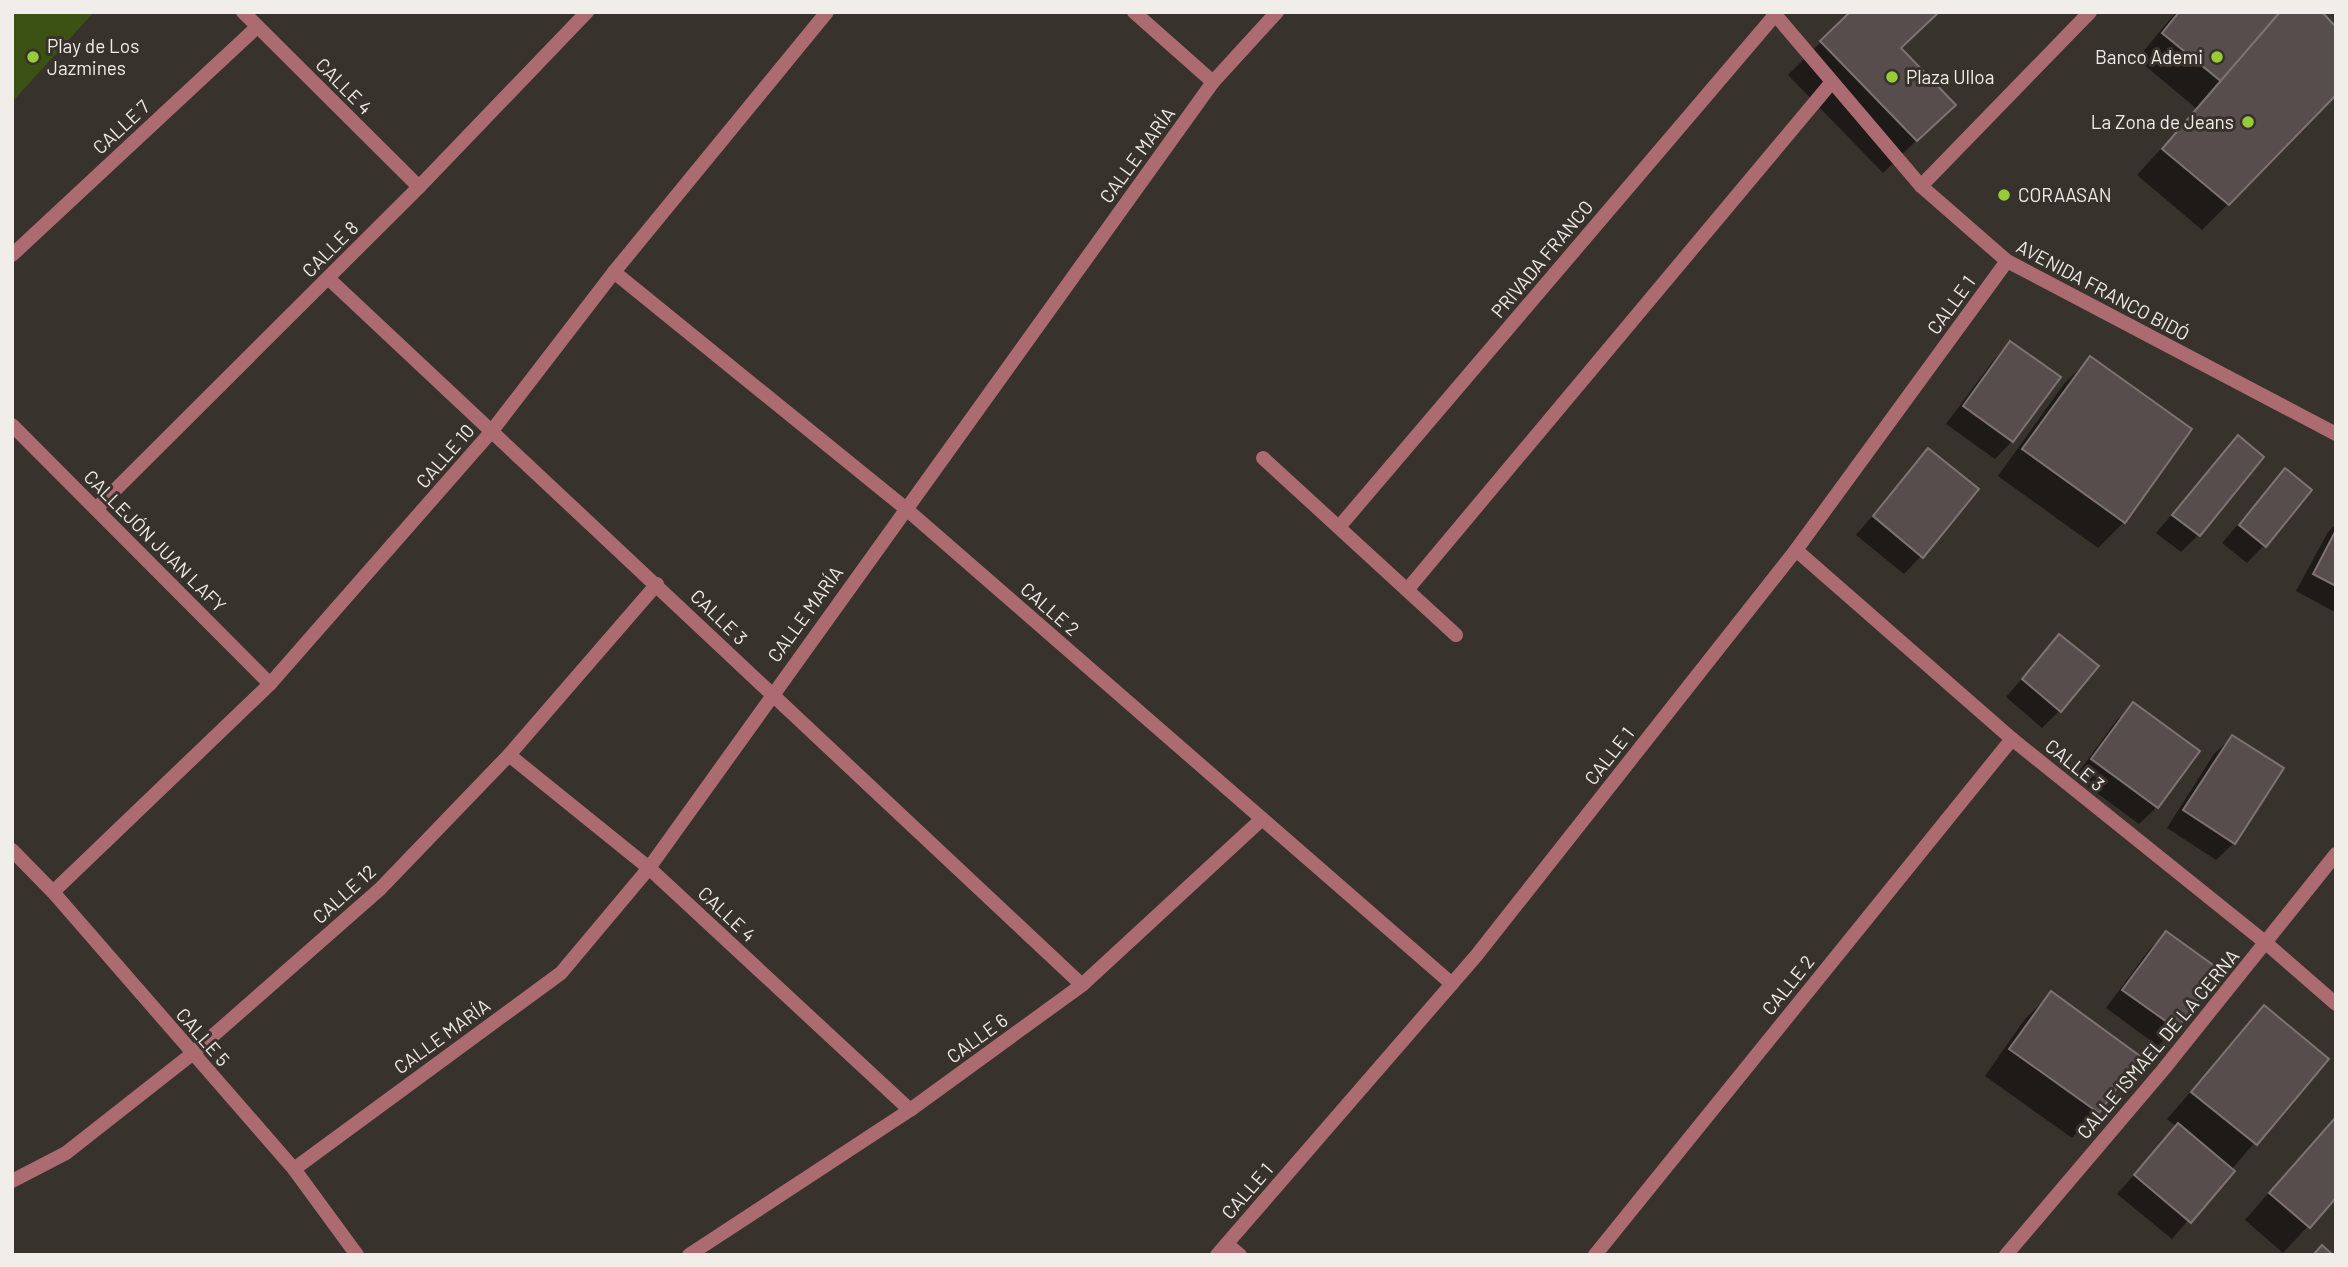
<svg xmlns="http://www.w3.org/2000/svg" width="2348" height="1267" font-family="Barlow,sans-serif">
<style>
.green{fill:#3c5114}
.shadow{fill:#0007}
.building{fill:#574d4c;stroke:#7e7372;stroke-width:2}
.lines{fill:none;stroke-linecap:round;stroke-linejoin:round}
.lane{stroke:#ac6b71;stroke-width:14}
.street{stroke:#ac6b71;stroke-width:14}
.poi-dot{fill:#97cc38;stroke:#38322d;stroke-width:2.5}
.labels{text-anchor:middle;stroke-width:6;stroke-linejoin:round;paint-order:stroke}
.poi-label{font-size:19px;fill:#f1ede9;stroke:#38322d;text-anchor:start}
.street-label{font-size:19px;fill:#f1ede9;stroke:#38322d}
</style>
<rect width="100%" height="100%" fill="#38322d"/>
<polygon class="green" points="12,12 94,12 12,102"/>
<g class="shadow">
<polygon points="2176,12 2320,12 2228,204 2202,230 2137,175 2197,109 2137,59"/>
<polygon points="1821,42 1899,49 1953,105 1883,173 1788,75"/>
<polygon points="2010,343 2059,378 2012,441 1995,459 1946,424 1993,361"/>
<polygon points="2090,358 2190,430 2124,522 2098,548 1998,476 2064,384"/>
<polygon points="2238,437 2198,535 2181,552 2156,533"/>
<polygon points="1928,451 1921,556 1904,574 1856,535"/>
<polygon points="2285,470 2264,545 2247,563 2222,543"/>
<polygon points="2336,524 2336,609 2333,611 2296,591 2328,532"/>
<polygon points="2059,636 2060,710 2042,728 2006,697"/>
<polygon points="2134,704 2198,751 2157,807 2139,824 2075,777 2116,721"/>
<polygon points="2232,737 2234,843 2216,860 2167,828 2214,754"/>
<polygon points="2166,933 2218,970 2175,1028 2158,1046 2106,1008 2149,950"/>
<polygon points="2051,994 2138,1056 2097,1112 2072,1138 1985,1076 2025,1019"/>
<polygon points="2264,1007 2326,1059 2172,1239 2117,1194 2177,1127 2167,1119"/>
<polygon points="2336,1116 2336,1196 2283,1253 2245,1220"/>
</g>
<g class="building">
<polygon points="1850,12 1939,12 1901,48 1956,105 1917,141 1820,41"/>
<polygon points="2179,12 2280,12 2222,82 2162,33"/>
<polygon points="2280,12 2322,12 2336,27 2336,95 2229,205 2162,149"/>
<polygon points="2010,341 2061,377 2013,442 1963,406"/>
<polygon points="2090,356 2192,429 2125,523 2022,449"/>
<polygon points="2238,435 2264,457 2200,536 2172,515"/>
<polygon points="1928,448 1979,489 1923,558 1873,516"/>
<polygon points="2285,468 2312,490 2266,547 2239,525"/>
<polygon points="2336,530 2336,586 2313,574"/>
<polygon points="2059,634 2099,666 2061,712 2022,679"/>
<polygon points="2133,702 2200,751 2158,808 2091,759"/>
<polygon points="2232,735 2284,768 2235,844 2183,810"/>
<polygon points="2166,931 2220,970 2177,1029 2122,990"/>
<polygon points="2051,991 2140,1056 2099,1113 2009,1049"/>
<polygon points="2264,1005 2329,1059 2257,1145 2191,1092"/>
<polygon points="2336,1117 2336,1198 2310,1228 2269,1193"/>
<polygon points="2178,1123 2235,1171 2191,1223 2134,1175"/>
<polygon points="2322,1245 2333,1255 2313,1255"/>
</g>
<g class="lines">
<g class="lane">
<polyline points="1263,458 1456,635"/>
<polyline points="1339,527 1775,15"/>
<polyline points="1407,590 1831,83"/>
</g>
<g class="street">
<polyline points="243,12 419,187"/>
<polyline points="1134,12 1213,82"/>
<polyline points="1773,12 1921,186 2007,261 2336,434"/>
<polyline points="1921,186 2090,12"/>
<polyline points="12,255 257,27"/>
<polyline points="614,272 905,508 1452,984"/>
<polyline points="328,278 1082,985"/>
<polyline points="12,425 270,684"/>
<polyline points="96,509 419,187 587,12"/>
<polyline points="1796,550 2012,739 2266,943 2336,1004"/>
<polyline points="509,755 649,868 910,1110"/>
<polyline points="12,850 53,892 294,1169 357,1255"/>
<polyline points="53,892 270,684 491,432 614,272 827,12"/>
<polyline points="294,1169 561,973 649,868 1213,82 1277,12"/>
<polyline points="12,1181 66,1153 192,1054 380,889 509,755 657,584"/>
<polyline points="1227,1244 1240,1255"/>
<polyline points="689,1255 910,1110 1082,985 1262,819"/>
<polyline points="1217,1255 1476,956 1796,550 2007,261"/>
<polyline points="1595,1255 2012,739"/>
<polyline points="2006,1255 2163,1070 2336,854"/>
</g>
</g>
<g class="poi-dot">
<circle cx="33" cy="57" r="7"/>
<circle cx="2217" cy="57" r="7"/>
<circle cx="1892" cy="77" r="7"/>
<circle cx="2248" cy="122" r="7"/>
<circle cx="2004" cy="195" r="7"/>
</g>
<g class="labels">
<g class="poi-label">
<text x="47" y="53">Play de Los<tspan x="47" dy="22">Jazmines</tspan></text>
<text x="2203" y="64" text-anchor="end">Banco Ademi</text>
<text x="1906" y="84">Plaza Ulloa</text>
<text x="2234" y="129" text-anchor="end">La Zona de Jeans</text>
<text x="2018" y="202">CORAASAN</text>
</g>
<g class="street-label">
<text transform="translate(344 86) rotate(45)" y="7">CALLE 4</text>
<text transform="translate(121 127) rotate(-43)" y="7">CALLE 7</text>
<text transform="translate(1137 155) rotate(-54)" y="7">CALLE MARÍA</text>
<text transform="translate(330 249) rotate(-45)" y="7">CALLE 8</text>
<text transform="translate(1542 259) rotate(-50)" y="7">PRIVADA FRANCO</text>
<text transform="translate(2103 290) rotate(28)" y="7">AVENIDA FRANCO BIDÓ</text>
<text transform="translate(1951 305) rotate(-54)" y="7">CALLE 1</text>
<text transform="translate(445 456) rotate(-49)" y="7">CALLE 10</text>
<text transform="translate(155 541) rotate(45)" y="7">CALLEJÓN JUAN LAFY</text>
<text transform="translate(1050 609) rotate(41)" y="7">CALLE 2</text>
<text transform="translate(805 614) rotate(-54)" y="7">CALLE MARÍA</text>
<text transform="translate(719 617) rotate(44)" y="7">CALLE 3</text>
<text transform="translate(1609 756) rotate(-52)" y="7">CALLE 1</text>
<text transform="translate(2075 765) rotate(39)" y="7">CALLE 3</text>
<text transform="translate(344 894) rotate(-42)" y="7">CALLE 12</text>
<text transform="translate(727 914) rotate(43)" y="7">CALLE 4</text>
<text transform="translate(1788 985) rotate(-51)" y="7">CALLE 2</text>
<text transform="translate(442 1036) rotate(-36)" y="7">CALLE MARÍA</text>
<text transform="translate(203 1037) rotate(49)" y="7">CALLE 5</text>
<text transform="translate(977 1038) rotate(-36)" y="7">CALLE 6</text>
<text transform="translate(2158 1044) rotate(-50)" y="7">CALLE ISMAEL DE LA CERNA</text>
<text transform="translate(1247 1191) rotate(-49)" y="7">CALLE 1</text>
</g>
</g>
<rect width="2348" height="1267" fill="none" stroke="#f1ede9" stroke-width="28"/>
</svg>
